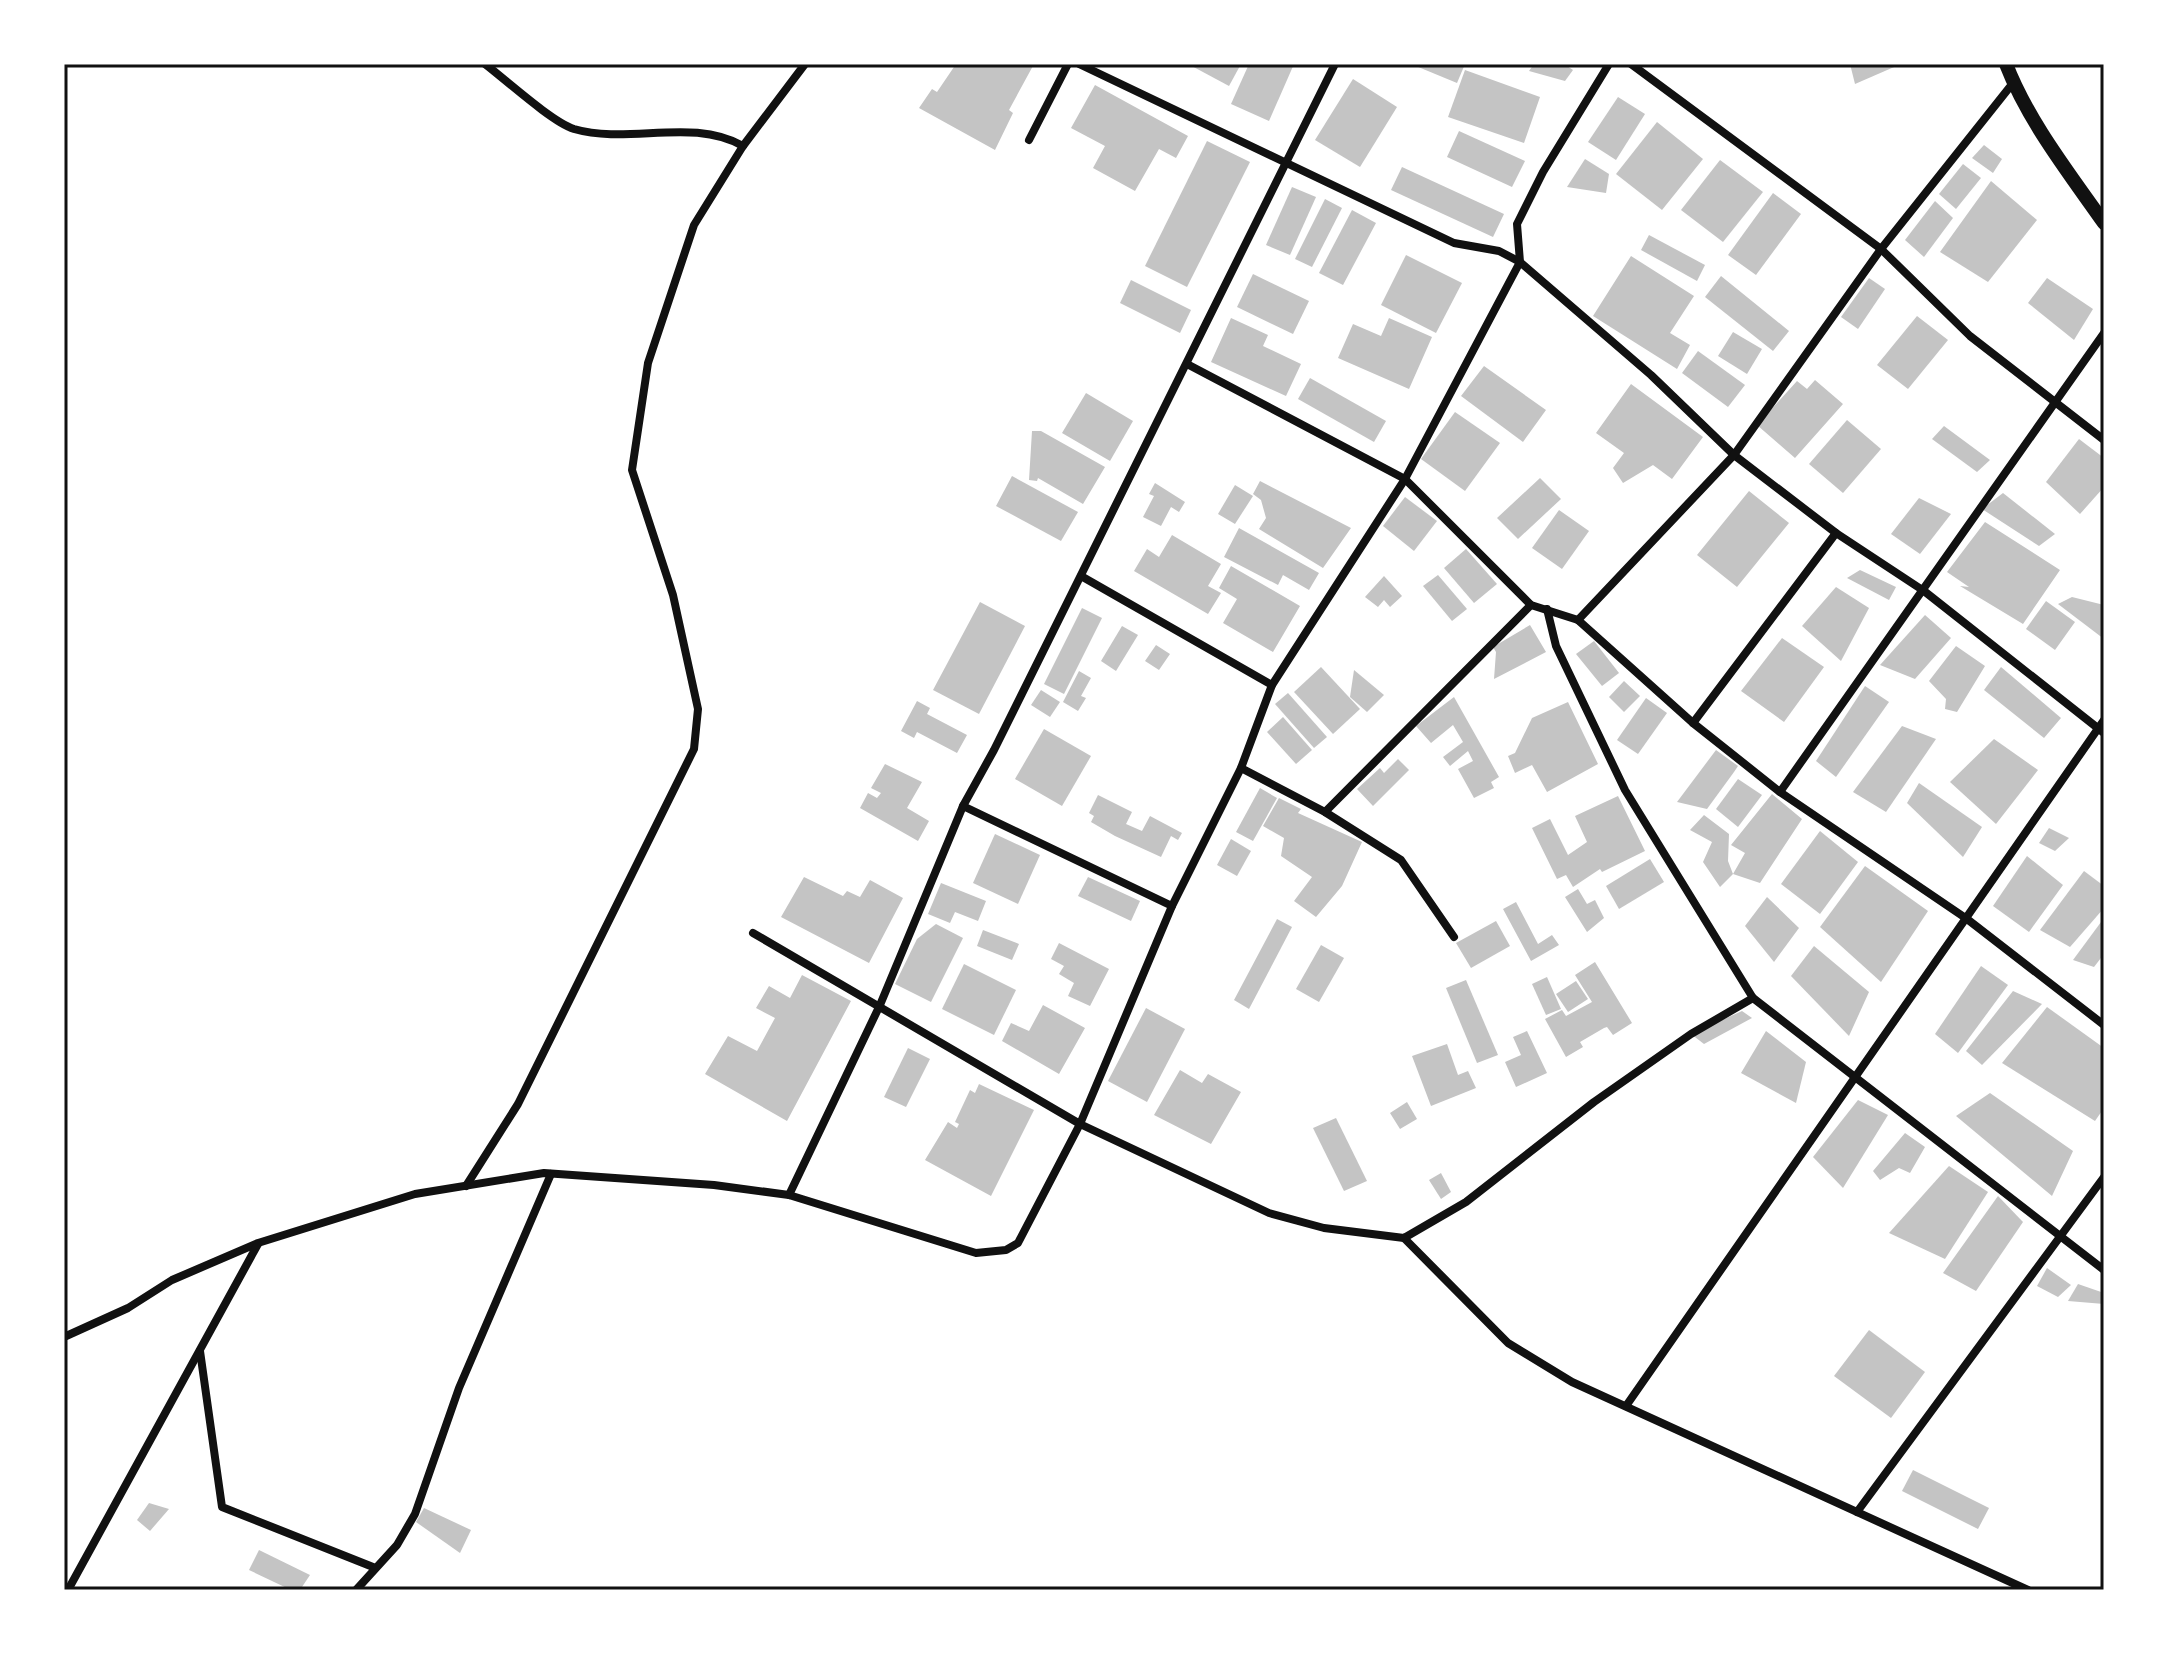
<svg xmlns="http://www.w3.org/2000/svg" width="2168" height="1654" font-family="Cabin,sans-serif">
<style>
.building{fill:#c4c4c4}
.lines{fill:none;stroke-linecap:round;stroke-linejoin:round}
.minor{stroke:#111;stroke-width:8}
.tertiary{stroke:#111;stroke-width:14}
.neatline{fill:none;stroke:#111;stroke-width:3}
</style>
<rect width="100%" height="100%" fill="#fff"/>
<g class="building">
<polygon points="956,64 1034,64 1009,110 1013,113 995,150 919,108 932,89 937,92"/>
<polygon points="1188,64 1241,64 1229,86"/>
<polygon points="1249,64 1294,64 1269,121 1231,104"/>
<polygon points="1411,64 1465,64 1457,83"/>
<polygon points="1534,64 1564,64 1573,70 1565,81 1529,71"/>
<polygon points="1850,64 1901,64 1855,84"/>
<polygon points="1465,70 1540,97 1524,143 1448,117"/>
<polygon points="1353,79 1397,107 1360,167 1315,140"/>
<polygon points="1095,85 1188,136 1176,158 1159,149 1135,191 1093,168 1105,146 1071,128"/>
<polygon points="1618,97 1645,114 1616,160 1588,142"/>
<polygon points="1657,122 1703,159 1662,210 1616,174"/>
<polygon points="1459,131 1525,161 1512,187 1447,157"/>
<polygon points="1207,141 1250,162 1187,287 1145,266"/>
<polygon points="1984,145 2002,159 1993,173 1972,158"/>
<polygon points="1585,159 1609,174 1606,193 1567,187"/>
<polygon points="1720,160 1763,192 1723,242 1681,210"/>
<polygon points="1963,164 1981,178 1956,209 1939,194"/>
<polygon points="1402,167 1504,214 1493,237 1391,190"/>
<polygon points="1991,181 2037,220 1988,282 1940,252"/>
<polygon points="1292,187 1316,197 1290,255 1266,245"/>
<polygon points="1773,193 1801,214 1756,275 1728,255"/>
<polygon points="1325,199 1342,208 1312,267 1295,259"/>
<polygon points="1935,201 1953,218 1924,257 1905,240"/>
<polygon points="1352,210 1376,223 1343,285 1319,273"/>
<polygon points="1649,235 1705,265 1697,281 1641,250"/>
<polygon points="1406,255 1462,283 1436,333 1381,305"/>
<polygon points="1631,256 1694,296 1670,333 1690,345 1677,369 1593,316"/>
<polygon points="1253,274 1309,301 1293,334 1237,307"/>
<polygon points="1721,276 1789,331 1773,351 1705,297"/>
<polygon points="1869,278 1885,289 1858,329 1841,317"/>
<polygon points="2047,278 2093,309 2074,340 2028,303"/>
<polygon points="1131,280 1191,310 1180,333 1120,303"/>
<polygon points="1917,316 1948,340 1908,389 1877,365"/>
<polygon points="1231,318 1268,335 1263,346 1301,364 1286,396 1211,362"/>
<polygon points="1389,318 1432,337 1409,389 1338,358 1353,324 1381,336"/>
<polygon points="1733,332 1762,349 1747,374 1718,356"/>
<polygon points="1698,351 1745,385 1728,407 1682,373"/>
<polygon points="1484,366 1546,410 1523,442 1461,396"/>
<polygon points="1310,378 1386,421 1374,442 1298,399"/>
<polygon points="1815,380 1843,404 1795,458 1757,425 1797,381 1807,389"/>
<polygon points="1631,384 1703,437 1672,479 1653,465 1623,483 1613,468 1624,453 1596,433"/>
<polygon points="1086,393 1133,421 1110,461 1062,433"/>
<polygon points="1455,412 1500,443 1465,491 1421,459"/>
<polygon points="1847,420 1881,449 1843,493 1809,464"/>
<polygon points="1944,426 1990,460 1977,472 1932,439"/>
<polygon points="1032,431 1041,431 1105,467 1083,504 1038,478 1037,481 1029,480"/>
<polygon points="2079,439 2104,458 2104,487 2080,514 2046,482"/>
<polygon points="1012,476 1078,512 1061,541 996,506"/>
<polygon points="1540,478 1561,499 1518,539 1497,518"/>
<polygon points="1260,481 1351,528 1323,568 1259,529 1266,518 1261,500 1253,494"/>
<polygon points="1155,483 1185,502 1179,512 1171,507 1161,526 1143,517 1154,496 1149,494"/>
<polygon points="1235,485 1253,496 1235,524 1218,514"/>
<polygon points="1749,491 1789,523 1737,587 1697,555"/>
<polygon points="2003,493 2055,534 2039,546 1982,509"/>
<polygon points="1405,497 1437,521 1414,551 1383,526"/>
<polygon points="1919,498 1951,514 1920,554 1891,534"/>
<polygon points="1559,510 1589,531 1562,569 1532,548"/>
<polygon points="1985,522 2060,570 2023,624 1960,586 1969,587 1947,572"/>
<polygon points="1239,528 1319,573 1309,590 1283,575 1278,585 1224,557"/>
<polygon points="1172,535 1221,564 1208,586 1221,593 1208,614 1134,571 1147,549 1159,557"/>
<polygon points="1466,549 1497,584 1474,603 1444,568"/>
<polygon points="1231,566 1300,606 1273,652 1223,623 1237,599 1219,588"/>
<polygon points="1860,570 1896,587 1889,600 1847,578"/>
<polygon points="1438,575 1467,609 1452,621 1423,586"/>
<polygon points="1384,576 1402,596 1390,607 1384,600 1378,607 1365,597"/>
<polygon points="1836,587 1869,608 1841,661 1802,626"/>
<polygon points="2072,597 2104,605 2104,639 2058,604"/>
<polygon points="2046,601 2075,622 2055,650 2026,629"/>
<polygon points="980,602 1025,626 979,714 933,690"/>
<polygon points="1082,608 1102,618 1064,694 1044,684"/>
<polygon points="1925,615 1951,638 1915,679 1880,665"/>
<polygon points="1530,625 1546,652 1494,679 1496,652 1493,647"/>
<polygon points="1122,626 1138,635 1116,671 1101,661"/>
<polygon points="1782,638 1824,667 1784,722 1741,691"/>
<polygon points="1594,641 1619,673 1602,686 1576,654"/>
<polygon points="1156,645 1170,654 1159,670 1145,661"/>
<polygon points="1956,646 1985,666 1957,712 1945,709 1946,699 1929,681"/>
<polygon points="1321,667 1360,709 1333,734 1294,692"/>
<polygon points="2001,667 2061,718 2044,738 1984,690"/>
<polygon points="1354,670 1384,695 1367,712 1350,697"/>
<polygon points="1079,671 1091,678 1081,696 1086,698 1078,711 1063,702"/>
<polygon points="1624,681 1640,696 1624,712 1609,697"/>
<polygon points="1865,686 1889,702 1836,777 1816,761"/>
<polygon points="1041,690 1060,702 1050,717 1031,705"/>
<polygon points="1288,693 1327,737 1314,748 1275,704"/>
<polygon points="1454,697 1499,777 1491,782 1494,788 1474,798 1458,769 1473,761 1468,751 1450,766 1443,757 1463,742 1453,725 1431,743 1416,726"/>
<polygon points="1646,698 1667,713 1638,754 1617,740"/>
<polygon points="917,701 930,708 927,714 967,735 957,753 917,732 914,738 901,731"/>
<polygon points="1568,702 1598,764 1547,792 1532,765 1515,773 1508,756 1515,753 1532,718"/>
<polygon points="1283,717 1312,750 1296,764 1267,732"/>
<polygon points="1902,726 1936,739 1886,812 1853,792"/>
<polygon points="1044,729 1091,756 1062,806 1015,779"/>
<polygon points="1994,739 2038,770 1996,824 1950,782"/>
<polygon points="1716,750 1738,766 1734,772 1707,809 1677,802"/>
<polygon points="1398,759 1409,770 1373,806 1357,789 1380,768 1384,773"/>
<polygon points="885,764 922,782 907,808 929,821 918,841 860,808 868,793 877,798 881,793 871,788"/>
<polygon points="1738,779 1762,795 1738,827 1716,809"/>
<polygon points="1919,783 1982,827 1963,857 1907,803"/>
<polygon points="1260,788 1277,798 1253,841 1236,832"/>
<polygon points="1772,794 1802,819 1760,883 1733,874 1720,887 1703,862 1712,842 1690,830 1704,815 1729,834 1728,861 1733,874 1745,853 1731,845"/>
<polygon points="1098,795 1132,812 1126,824 1142,831 1150,816 1182,833 1178,840 1171,836 1161,857 1115,836 1091,822 1094,816 1089,813"/>
<polygon points="1618,796 1645,851 1602,872 1600,869 1573,887 1566,875 1557,879 1532,828 1550,819 1568,855 1587,842 1575,816"/>
<polygon points="1279,798 1301,809 1298,813 1362,842 1342,886 1316,917 1294,901 1312,877 1281,856 1284,838 1263,826"/>
<polygon points="2049,828 2069,838 2055,851 2039,843"/>
<polygon points="1820,831 1858,862 1820,914 1781,884"/>
<polygon points="995,834 1040,855 1018,904 973,883"/>
<polygon points="1231,839 1251,851 1237,876 1217,865"/>
<polygon points="2027,856 2063,885 2029,932 1993,906"/>
<polygon points="1650,859 1664,882 1619,909 1606,886"/>
<polygon points="1865,866 1928,911 1881,982 1820,927"/>
<polygon points="2084,871 2104,886 2104,908 2070,947 2040,930"/>
<polygon points="804,877 843,896 847,891 860,897 870,880 903,898 869,963 781,917"/>
<polygon points="1088,877 1140,901 1131,921 1078,896"/>
<polygon points="941,883 986,901 978,921 955,912 950,923 928,914"/>
<polygon points="1578,889 1587,904 1595,900 1604,918 1587,932 1565,897"/>
<polygon points="1767,897 1799,928 1774,962 1745,926"/>
<polygon points="1516,902 1538,944 1552,935 1559,945 1531,961 1503,909"/>
<polygon points="2104,918 2104,954 2094,967 2073,960"/>
<polygon points="1277,919 1292,927 1249,1009 1234,1000"/>
<polygon points="1496,921 1510,946 1471,968 1456,943"/>
<polygon points="936,924 963,938 931,1002 895,984 917,939"/>
<polygon points="983,930 1019,944 1012,960 977,946"/>
<polygon points="1059,943 1109,969 1090,1006 1068,996 1074,983 1059,974 1064,966 1051,959"/>
<polygon points="1321,945 1344,958 1319,1002 1296,989"/>
<polygon points="1814,946 1869,992 1849,1036 1791,976"/>
<polygon points="1595,962 1632,1023 1613,1035 1607,1027 1604,1028 1580,1042 1583,1047 1566,1057 1545,1019 1562,1010 1566,1016 1592,1002 1575,975"/>
<polygon points="964,964 1016,990 994,1035 942,1009"/>
<polygon points="1981,966 2008,985 1958,1053 1935,1034"/>
<polygon points="802,975 851,1001 787,1121 705,1074 728,1036 757,1051 775,1018 756,1008 769,986 790,998"/>
<polygon points="1547,977 1561,1009 1546,1015 1532,984"/>
<polygon points="1466,980 1498,1055 1477,1063 1446,988"/>
<polygon points="1576,981 1588,999 1568,1012 1556,994"/>
<polygon points="2013,991 2042,1004 1982,1065 1966,1051"/>
<polygon points="1043,1005 1085,1028 1059,1074 1002,1041 1011,1023 1029,1031"/>
<polygon points="2047,1007 2104,1048 2104,1108 2095,1121 2002,1063"/>
<polygon points="1146,1008 1185,1029 1147,1102 1108,1081"/>
<polygon points="1742,1011 1752,1018 1704,1044 1691,1034"/>
<polygon points="1527,1031 1547,1073 1516,1087 1505,1062 1521,1055 1513,1037"/>
<polygon points="1766,1031 1806,1062 1796,1103 1741,1073"/>
<polygon points="1447,1044 1458,1075 1468,1071 1476,1088 1431,1106 1412,1056"/>
<polygon points="908,1048 930,1059 906,1107 884,1097"/>
<polygon points="1180,1070 1202,1083 1208,1074 1241,1092 1211,1144 1154,1115"/>
<polygon points="979,1084 1034,1110 991,1196 925,1160 948,1122 957,1128 959,1124 955,1122 970,1090 975,1093"/>
<polygon points="1990,1093 2073,1151 2052,1196 1956,1116"/>
<polygon points="1858,1100 1888,1115 1843,1188 1813,1157"/>
<polygon points="1407,1102 1417,1119 1400,1129 1390,1113"/>
<polygon points="1336,1118 1367,1181 1344,1191 1313,1128"/>
<polygon points="1905,1133 1925,1147 1910,1173 1899,1168 1880,1180 1873,1171"/>
<polygon points="1949,1166 1988,1192 1945,1259 1889,1233"/>
<polygon points="1441,1173 1451,1192 1441,1199 1429,1180"/>
<polygon points="1998,1196 2023,1222 1976,1291 1943,1273"/>
<polygon points="2047,1268 2071,1285 2058,1297 2037,1286"/>
<polygon points="2078,1284 2104,1293 2104,1304 2068,1301"/>
<polygon points="1869,1330 1925,1372 1891,1418 1834,1376"/>
<polygon points="1913,1470 1989,1508 1978,1529 1902,1491"/>
<polygon points="149,1503 169,1509 150,1531 137,1520"/>
<polygon points="424,1508 471,1530 460,1553 416,1522"/>
<polygon points="259,1550 310,1575 300,1590 291,1590 249,1570"/>
</g>
<g class="lines">
<g class="minor">
<path d="M 485,64 C 506,80 552,122 574,129 C 629,145 692,117 743,146 L 805,64"/>
<polyline points="1079,64 1454,243 1499,251 1520,262 1651,375 1734,455 1836,533 1924,591 2104,733"/>
<polyline points="1631,64 1881,249 1970,336 2104,440"/>
<polyline points="1029,140 1068,64"/>
<polyline points="1187,364 1405,479 1531,605 1578,620 1693,723 1780,792 1967,919 2104,1025"/>
<polyline points="1081,576 1272,685"/>
<polyline points="1547,609 1556,646 1625,790 1753,998 2104,1270"/>
<polyline points="1578,620 1734,455 1881,249 2013,83"/>
<polyline points="1693,723 1836,533"/>
<polyline points="1241,768 1325,812 1401,860 1454,937"/>
<polyline points="1780,792 2104,333"/>
<polyline points="963,806 1172,906"/>
<polyline points="1325,812 1531,605"/>
<polyline points="753,933 1080,1124 1269,1213 1324,1228 1404,1238 1466,1202 1594,1102 1691,1034 1753,998"/>
<polyline points="466,1186 518,1104 694,749 698,709 673,595 632,470 648,363 694,225 743,146"/>
<polyline points="789,1195 880,1005 963,806 994,750 1335,64"/>
<polyline points="1404,1238 1508,1343 1572,1382 2028,1590"/>
<polyline points="64,1337 128,1308 172,1280 258,1243 415,1194 544,1173 714,1185 789,1195 976,1253 1006,1250 1018,1243 1080,1124 1172,906 1241,768 1272,685 1405,479 1520,262 1517,224 1543,172 1609,64"/>
<polyline points="200,1351 222,1507 373,1567"/>
<polyline points="1626,1406 2104,720"/>
<polyline points="1857,1512 2104,1177"/>
<polyline points="68,1590 258,1244"/>
<polyline points="356,1590 397,1545 415,1514 459,1388 551,1174"/>
</g>
<path class="tertiary" d="M 2006,64 C 2028,121 2069,173 2104,223"/>
</g>
<rect width="2168" height="1654" fill="none" stroke="#ffffff" stroke-width="132"/>
<rect x="66" y="66" width="2036" height="1522" class="neatline"/>
</svg>
